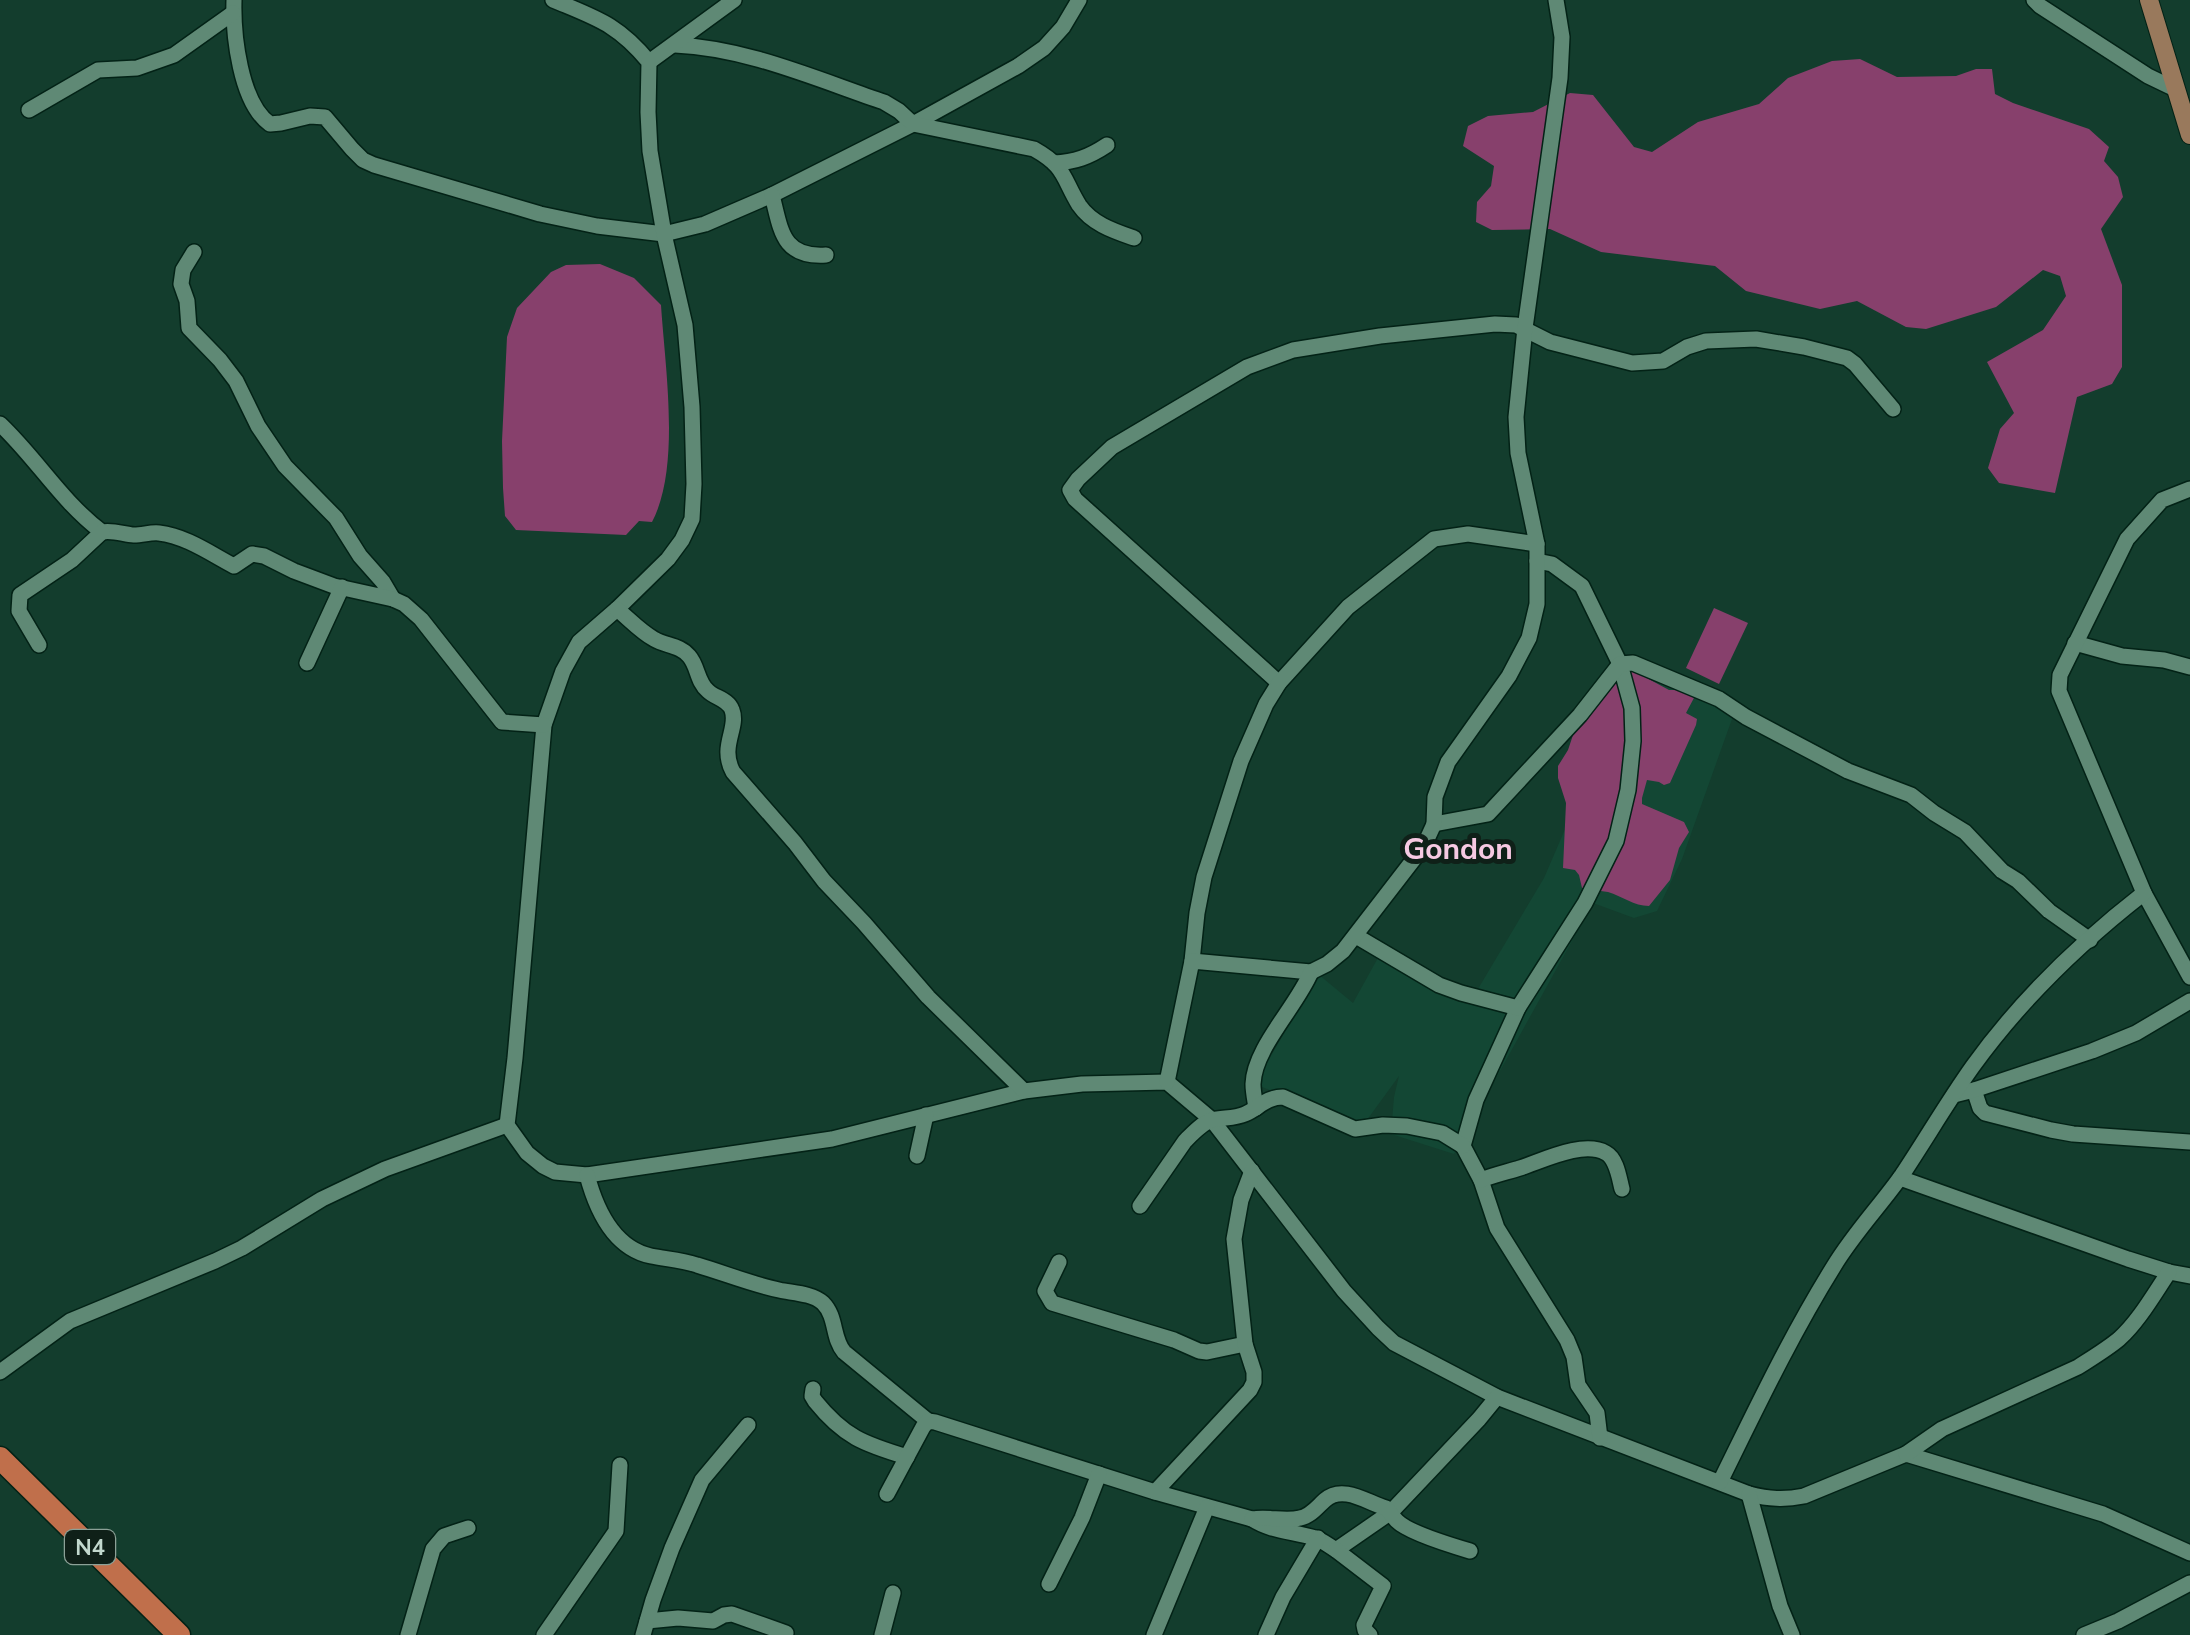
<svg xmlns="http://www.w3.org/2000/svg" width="2190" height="1635" font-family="'Nunito Sans',sans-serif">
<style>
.built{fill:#134734}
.green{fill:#87406c}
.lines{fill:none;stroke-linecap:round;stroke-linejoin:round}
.minor-casing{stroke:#032216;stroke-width:18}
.major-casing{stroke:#032216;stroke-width:20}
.highway-casing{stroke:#032216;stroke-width:25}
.minor{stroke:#5f8975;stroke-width:15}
.major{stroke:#99795c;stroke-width:18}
.highway{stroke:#c06f4b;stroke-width:22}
.labels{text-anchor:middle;stroke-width:10;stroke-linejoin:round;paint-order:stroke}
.shield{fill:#0f2018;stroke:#8ca197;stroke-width:2.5}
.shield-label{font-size:22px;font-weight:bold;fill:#c2d8cd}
.quarter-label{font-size:30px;font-weight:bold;fill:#f6c9e2;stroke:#0f2018}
</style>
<rect width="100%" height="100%" fill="#133d2d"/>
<polygon class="built" points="1635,667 1732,709 1732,719 1682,859 1657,911 1634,918 1593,903 1454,1154 1391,1134 1394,1097 1399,1076 1364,1124 1325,1113 1255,1084 1318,974 1353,1003 1379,956 1472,999 1544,878"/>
<g class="green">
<polygon points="1860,59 1897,77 1956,76 1976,69 1992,69 1995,94 2013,103 2089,129 2109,147 2104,161 2118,177 2123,197 2101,229 2122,285 2122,367 2112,384 2077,397 2055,493 1999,483 1988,468 2000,429 2014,413 1987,362 2043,330 2066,296 2060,276 2043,270 1996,307 1926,329 1906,327 1857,301 1820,309 1746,291 1715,266 1601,252 1550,229 1492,230 1476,222 1477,202 1491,186 1494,166 1463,146 1468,126 1488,116 1533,112 1570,93 1593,95 1634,147 1652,152 1698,122 1759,104 1788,78 1832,61"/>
<path d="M 600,264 L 634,278 L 661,305 C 665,367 681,467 652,522 L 639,521 L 626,535 L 516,530 L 505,516 L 503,488 L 502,441 L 507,337 L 517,308 L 551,272 L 566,265 Z"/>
<polygon points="1714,608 1748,623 1719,684 1686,668"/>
<path d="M 1613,667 L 1632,670 L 1669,690 L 1694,690 L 1695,696 L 1686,713 L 1697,719 L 1696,725 L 1670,783 L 1664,785 L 1659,782 L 1647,780 L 1642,798 L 1642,804 L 1684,822 L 1689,832 L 1679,848 L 1670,880 L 1649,906 C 1634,906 1622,896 1608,892 C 1598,890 1591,891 1582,888 L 1579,875 L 1575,870 L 1563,868 L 1566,803 L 1558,778 L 1558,766 L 1568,750 L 1574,732 Z"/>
</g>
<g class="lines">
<g class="minor-casing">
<g id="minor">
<path d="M 234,0 C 233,34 240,103 270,124 L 281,123 L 310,116 L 325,117 L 352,149 L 363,160 L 374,165 L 540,214 L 597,226 L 664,234 L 705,224 L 772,195 L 913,124 L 1018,66 L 1044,48 L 1063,27 L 1079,0"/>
<path d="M 553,0 C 596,18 618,24 649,62 L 648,112 L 650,151 L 664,234 L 685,325 L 692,407 L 694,484 L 692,519 L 682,540 L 668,559 L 617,609 L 579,642 L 563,671 L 544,725 L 515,1058 L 507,1125 L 527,1153 L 543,1166 L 555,1172 L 587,1175 L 832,1139 L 1024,1091 L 1082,1084 L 1167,1082 L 1212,1120 L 1344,1291 L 1378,1328 L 1394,1343 L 1497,1397 L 1749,1494 C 1769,1499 1784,1500 1804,1496 L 1906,1454 L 2103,1514 L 2190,1553"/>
<polyline points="2034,0 2040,6 2148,76 2175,89"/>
<path d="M 675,45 C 747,48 816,79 884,102 L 899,111 L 913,124 L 1034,149 C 1066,167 1062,177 1079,205 C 1092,224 1114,231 1134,238"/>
<polyline points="649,62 734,0"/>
<polyline points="29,110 98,70 137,68 174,55 233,13"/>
<path d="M 1054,163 C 1075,162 1089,157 1107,145"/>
<path d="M 772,195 C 781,230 782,258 826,255"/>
<polyline points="194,252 183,270 181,284 187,301 189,328 220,360 236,381 258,426 285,466 336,518 360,556 383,582 393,599"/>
<path d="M 0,424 C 37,459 61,501 102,532 C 113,530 123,534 134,535 C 143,535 151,532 159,533 C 186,536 211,554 234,566 L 252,554 L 264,556 L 294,571 L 334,586 L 393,599 L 404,604 L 421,619 L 502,722 L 544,725"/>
<polyline points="1537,561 1552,564 1582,586 1620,664 1632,708 1633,741 1628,790 1616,841 1585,903 1518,1008 1476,1100 1463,1146 1481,1180 1497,1228 1567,1340 1574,1357 1578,1385 1597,1413 1600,1438"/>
<path d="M 617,609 C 629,619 641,632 654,639 C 666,646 680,645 689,656 C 698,666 697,682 708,691 C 715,698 728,699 732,710 C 739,728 719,746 733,772 L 795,843 L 824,881 L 864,923 L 928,997 L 1024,1091"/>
<polyline points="2075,643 2122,656 2164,660 2190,667"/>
<polyline points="39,645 19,611 20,595 72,560 102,532"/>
<polyline points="307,663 342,587"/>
<polyline points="1279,683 1075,499 1070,490 1078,479 1112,447 1247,367 1293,350 1380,336 1495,324 1516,325 1550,342 1632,363 1663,361 1687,347 1706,341 1756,339 1804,347 1847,358 1855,364 1893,409"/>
<polyline points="1434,824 1488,814 1580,715 1620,664 1633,663 1719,699 1746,717 1848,771 1911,795 1934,813 1965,832 2002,871 2018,881 2049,911 2090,940"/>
<polyline points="2144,893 2190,977"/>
<polyline points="1356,936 1439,985 1461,993 1518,1008"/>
<polyline points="1192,961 1197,913 1204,877 1241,761 1266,704 1279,683 1348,607 1434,539 1468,534 1537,544"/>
<polyline points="1167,1082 1192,961 1311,972 1327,964 1343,951 1424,846 1434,824 1435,797 1448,762 1509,676 1529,638 1537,604 1537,544 1518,453 1516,417 1525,328 1560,78 1562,37 1556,0"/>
<polyline points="1974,1090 1980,1108 1985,1113 2051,1130 2073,1134 2190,1142"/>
<polyline points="1954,1095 1974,1090 2092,1051 2136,1033 2190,1001"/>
<path d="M 1256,1108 C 1255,1101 1253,1092 1253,1084 C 1254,1048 1297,1006 1311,972"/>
<polyline points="917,1156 926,1115"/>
<path d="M 587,1175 C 596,1209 613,1248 651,1256 C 666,1259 682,1260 697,1265 C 724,1273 751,1284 779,1290 C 792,1293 812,1293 823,1303 C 837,1317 832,1338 844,1352 L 928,1421"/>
<polyline points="1900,1178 2128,1259 2169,1272 2190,1276"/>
<path d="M 1481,1180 C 1494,1175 1507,1172 1520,1168 C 1542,1161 1583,1140 1606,1153 C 1617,1159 1619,1178 1622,1189"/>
<path d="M 1140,1206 L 1185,1141 C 1192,1134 1202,1123 1212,1120 C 1222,1117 1234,1119 1245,1114 C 1259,1108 1266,1097 1283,1097 L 1355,1129 L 1383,1125 L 1407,1126 L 1442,1133 L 1463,1146"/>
<polyline points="1059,1262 1045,1291 1052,1303 1174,1340 1199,1351 1207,1352 1245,1344"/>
<polyline points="0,1372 70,1321 215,1261 242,1248 322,1199 385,1169 507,1125"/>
<path d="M 813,1389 L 812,1396 L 815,1401 C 844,1437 864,1444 907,1457"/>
<path d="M 1906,1454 L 1942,1429 L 2078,1367 C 2092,1358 2107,1349 2119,1339 C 2139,1321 2154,1294 2169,1272"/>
<path d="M 1720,1482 C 1756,1409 1791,1335 1834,1266 C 1854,1233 1880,1206 1902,1175 C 1926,1139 1948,1101 1973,1066 C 2020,1001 2081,942 2144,893 L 2059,691 L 2060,675 L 2127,539 L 2162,500 L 2190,489"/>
<polyline points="1155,1492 1250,1390 1254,1382 1254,1372 1245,1344 1234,1239 1241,1200 1252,1171"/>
<path d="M 887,1494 L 923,1427 L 928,1421 L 935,1422 L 1155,1492 L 1252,1519 C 1272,1532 1293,1531 1315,1538 C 1322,1540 1329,1546 1336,1550 L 1391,1512 L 1479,1419 L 1497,1397"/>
<polyline points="1749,1494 1780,1606 1792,1635"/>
<path d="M 1252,1519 C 1268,1516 1285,1522 1300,1518 C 1311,1516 1317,1507 1325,1500 C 1343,1484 1368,1503 1386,1508 C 1390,1512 1393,1517 1397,1521 C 1409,1533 1453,1546 1470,1551"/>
<polyline points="1336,1550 1383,1586 1364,1625 1365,1630 1370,1635"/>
<polyline points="1049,1584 1082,1518 1099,1474"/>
<polyline points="647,1621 678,1618 713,1621 724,1615 732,1614 786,1633"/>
<polyline points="408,1635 433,1549 444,1536 468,1528"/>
<polyline points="544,1635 616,1531 620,1465"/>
<polyline points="643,1635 653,1600 672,1548 702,1480 748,1425"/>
<polyline points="882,1635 893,1593"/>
<polyline points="1154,1635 1207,1507"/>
<polyline points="1266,1635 1283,1597 1318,1538"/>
<polyline points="2084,1635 2118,1621 2190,1583"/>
</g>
</g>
<g class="major-casing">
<polyline id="major" points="2149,0 2190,135"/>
</g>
<g class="highway-casing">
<polyline id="highway" points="0,1458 179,1635"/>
</g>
<use href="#minor" class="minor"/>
<use href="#major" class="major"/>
<use href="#highway" class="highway"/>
</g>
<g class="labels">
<rect class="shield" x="65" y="1530" width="50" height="34" rx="8"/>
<g class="shield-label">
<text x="90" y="1555">N4</text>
</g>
<g class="quarter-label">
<text x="1458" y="859">Gondon</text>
</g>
</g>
</svg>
